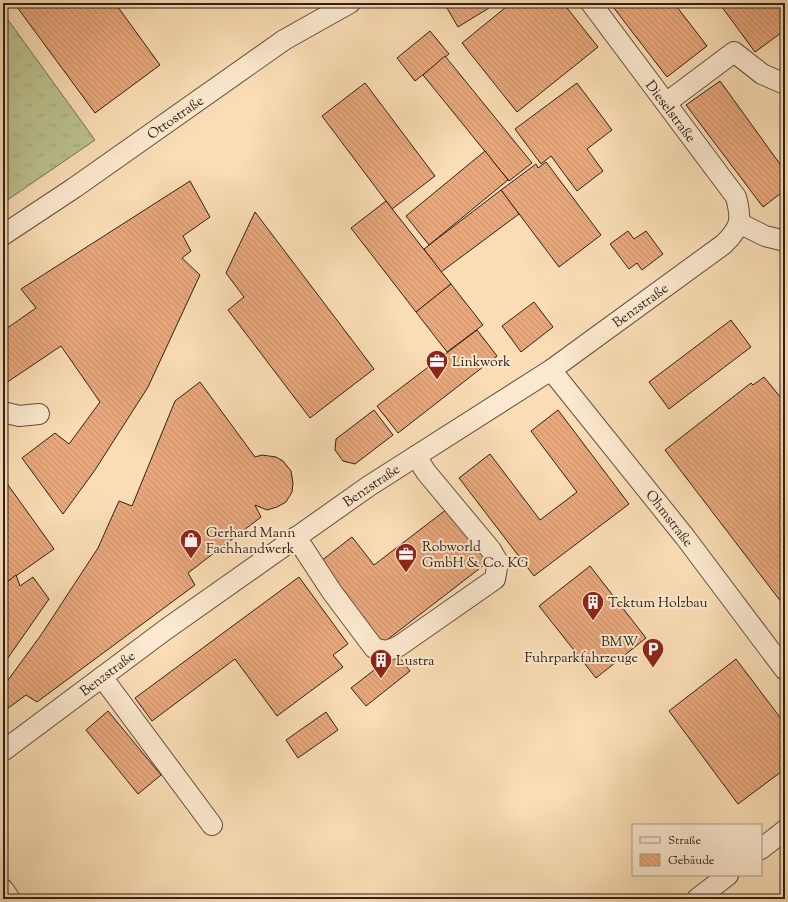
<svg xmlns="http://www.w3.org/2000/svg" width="788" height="902" font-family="'Sorts Mill Goudy',serif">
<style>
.grass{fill:url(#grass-tufts);stroke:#767154}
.building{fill:url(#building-back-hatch);stroke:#302019}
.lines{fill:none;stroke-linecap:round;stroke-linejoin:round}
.minor-casing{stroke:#624f40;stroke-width:22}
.minor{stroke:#fce9cf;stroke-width:20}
.labels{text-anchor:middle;stroke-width:4;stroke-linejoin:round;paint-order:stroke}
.street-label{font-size:14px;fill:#302019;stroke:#fce9cf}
.poi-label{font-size:14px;fill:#302019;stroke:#fce9cf;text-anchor:start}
</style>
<defs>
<pattern id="grass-tufts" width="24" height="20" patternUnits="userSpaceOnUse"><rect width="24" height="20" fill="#bbc290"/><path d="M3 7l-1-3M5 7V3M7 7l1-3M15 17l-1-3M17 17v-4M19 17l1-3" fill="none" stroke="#a1a67c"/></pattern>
<pattern id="building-back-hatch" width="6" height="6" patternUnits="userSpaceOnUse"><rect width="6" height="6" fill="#e8a87c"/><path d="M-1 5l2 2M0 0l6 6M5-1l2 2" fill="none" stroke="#c7906b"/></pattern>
</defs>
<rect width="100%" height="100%" fill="#faddb5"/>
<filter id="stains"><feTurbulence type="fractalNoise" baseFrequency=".005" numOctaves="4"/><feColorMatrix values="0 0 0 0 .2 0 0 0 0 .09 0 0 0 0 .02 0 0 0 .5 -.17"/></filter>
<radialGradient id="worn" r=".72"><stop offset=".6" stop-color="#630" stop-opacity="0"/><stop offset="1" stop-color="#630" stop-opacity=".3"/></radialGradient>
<polygon class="grass" points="3,13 95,140 3,203"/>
<g class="building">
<polygon points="14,3 115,3 160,65 95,113"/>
<polygon points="455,3 486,3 489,8 458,27 447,8"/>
<polygon points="511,3 563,3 598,47 517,112 462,43"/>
<polygon points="610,3 674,3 707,46 667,77"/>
<polygon points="719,3 785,3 785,30 755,52"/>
<polygon points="430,31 449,54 415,81 397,58"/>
<polygon points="445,56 532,163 509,181 423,75"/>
<polygon points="720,81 785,171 785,190 763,207 686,105"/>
<polygon points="365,83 435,176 392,209 322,116"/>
<polygon points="577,83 612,130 587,149 603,171 577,191 551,156 541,164 515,129"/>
<polygon points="485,151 508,180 429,245 406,216"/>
<polygon points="546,162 601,235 559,267 501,190 536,164 538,168"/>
<polygon points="190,181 210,217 183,236 191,251 182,258 200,275 148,387 95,470 63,514 22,458 55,433 69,444 100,402 61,346 3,385 3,331 36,308 21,289"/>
<polygon points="501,190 519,214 441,272 424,249"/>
<polygon points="386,201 451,284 416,312 351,228"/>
<polygon points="255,212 374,369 310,418 228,310 244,297 226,273"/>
<polygon points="628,231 634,239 646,231 663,254 642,270 637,263 629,269 610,244"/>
<polygon points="451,284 483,325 447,352 416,312"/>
<polygon points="534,302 553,327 521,352 502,326"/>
<polygon points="731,320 751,347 669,409 649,382"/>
<polygon points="477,330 497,356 398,433 377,406"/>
<polygon points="764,377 785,403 785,607 665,450 751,383 753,385"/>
<polygon points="200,382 255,457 262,455 276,457 283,461 291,471 293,483 292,492 286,502 277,507 267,510 255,505 261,517 188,573 195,585 37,702 26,695 3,712 3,687 41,635 98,548 119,501 132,506 175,401"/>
<polygon points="374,410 393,435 355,464 343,461 335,450 336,439"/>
<polygon points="558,410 629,504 534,576 459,478 490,454 540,520 577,492 531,431"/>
<polygon points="3,478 54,549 3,585"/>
<polygon points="447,509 488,562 383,643 321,561 352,537 374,565"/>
<polygon points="590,566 646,638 596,678 539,606"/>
<polygon points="16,575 20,586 33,577 49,599 3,665 3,585"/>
<polygon points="299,577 348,644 333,655 343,667 277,716 235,659 152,721 135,698"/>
<polygon points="396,653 410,671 366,706 351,688"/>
<polygon points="736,659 785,724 785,769 738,804 669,711"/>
<polygon points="108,711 161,775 138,794 86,730"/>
<polygon points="326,712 338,730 298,758 286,740"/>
</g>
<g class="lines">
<g class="minor-casing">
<g id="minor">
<polyline points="666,103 734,52 762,74 785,84"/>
<polyline points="739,223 765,236 785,241"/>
<polyline points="3,235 74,188 284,40 350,3"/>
<polyline points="551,370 685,537 785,670"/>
<polyline points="3,412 19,416 39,414"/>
<path d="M 296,537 L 332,592 L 374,648 C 386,652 388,651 399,646 L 495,579 L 498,562 L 491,550 L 426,472 L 416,456"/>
<polyline points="102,677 212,825"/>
<path d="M 3,751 L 165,630 L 369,486 L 551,370 L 724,244 C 741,227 742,220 736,197 L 591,3"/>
<polyline points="761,849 785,830"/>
<polyline points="3,889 10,899"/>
<polyline points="697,899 728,875"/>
</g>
</g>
<use href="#minor" class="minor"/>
</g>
<defs>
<g id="office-pin" transform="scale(1.15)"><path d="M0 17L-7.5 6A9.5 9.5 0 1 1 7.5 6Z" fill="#8f2418" stroke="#fce9cf"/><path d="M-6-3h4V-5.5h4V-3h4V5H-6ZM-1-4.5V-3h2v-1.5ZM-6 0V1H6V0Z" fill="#fff"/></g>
<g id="shop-pin" transform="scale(1.15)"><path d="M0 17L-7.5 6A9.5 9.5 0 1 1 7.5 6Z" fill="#8f2418" stroke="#fce9cf"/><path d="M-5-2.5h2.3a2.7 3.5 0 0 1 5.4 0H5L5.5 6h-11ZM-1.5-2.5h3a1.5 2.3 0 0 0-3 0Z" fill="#fff"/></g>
<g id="building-pin" transform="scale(1.15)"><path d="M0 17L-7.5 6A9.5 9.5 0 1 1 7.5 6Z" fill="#8f2418" stroke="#fce9cf"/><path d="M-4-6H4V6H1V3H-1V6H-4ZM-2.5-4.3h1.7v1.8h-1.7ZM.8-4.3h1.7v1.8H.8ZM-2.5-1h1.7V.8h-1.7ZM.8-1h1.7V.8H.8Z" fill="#fff"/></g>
<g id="parking-pin" transform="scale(1.15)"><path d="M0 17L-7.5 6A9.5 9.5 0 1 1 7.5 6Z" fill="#8f2418" stroke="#fce9cf"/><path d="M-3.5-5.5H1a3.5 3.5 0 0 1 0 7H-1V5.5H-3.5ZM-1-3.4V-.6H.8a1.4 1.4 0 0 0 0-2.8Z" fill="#fff"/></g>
</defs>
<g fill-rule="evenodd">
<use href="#office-pin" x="437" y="361"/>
<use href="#shop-pin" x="191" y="540"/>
<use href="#office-pin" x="406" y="554"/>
<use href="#building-pin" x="593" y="602"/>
<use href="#parking-pin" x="653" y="649"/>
<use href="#building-pin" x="381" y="660"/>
</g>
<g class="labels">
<g class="street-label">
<text transform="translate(671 111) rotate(53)" y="5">Dieselstraße</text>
<text transform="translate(175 117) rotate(-35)" y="5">Ottostraße</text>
<text transform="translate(640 305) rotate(-36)" y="5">Benzstraße</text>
<text transform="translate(371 485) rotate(-34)" y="5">Benzstraße</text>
<text transform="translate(670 518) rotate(52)" y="5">Ohmstraße</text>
<text transform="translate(107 673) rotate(-37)" y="5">Benzstraße</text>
</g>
<g class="poi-label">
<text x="452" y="366">Linkwork</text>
<text x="206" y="537">Gerhard Mann<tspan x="206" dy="16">Fachhandwerk</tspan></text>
<text x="422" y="551">Robworld<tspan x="422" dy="16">GmbH &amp; Co. KG</tspan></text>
<text x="608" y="607">Tektum Holzbau</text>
<text x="638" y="646" text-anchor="end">BMW<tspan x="638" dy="16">Fuhrparkfahrzeuge</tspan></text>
<text x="396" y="665">Lustra</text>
</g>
</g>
<rect width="788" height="902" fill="none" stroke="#faddb5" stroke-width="16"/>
<rect x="4" y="4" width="780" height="894" fill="none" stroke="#302019" stroke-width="2"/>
<rect x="8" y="8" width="772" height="886" fill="none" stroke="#302019"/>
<rect x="632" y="824" width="130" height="52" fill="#fce9cf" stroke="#aa9986"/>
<rect x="640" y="837" width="20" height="6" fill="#fce9cf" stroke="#aa9986"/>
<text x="668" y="844" font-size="12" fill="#302019">Straße</text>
<rect x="640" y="854" width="20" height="12" fill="url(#building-back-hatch)" stroke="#aa9986"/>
<text x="668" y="864" font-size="12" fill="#302019">Gebäude</text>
<rect width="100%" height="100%" filter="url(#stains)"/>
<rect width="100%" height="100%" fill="url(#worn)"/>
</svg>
